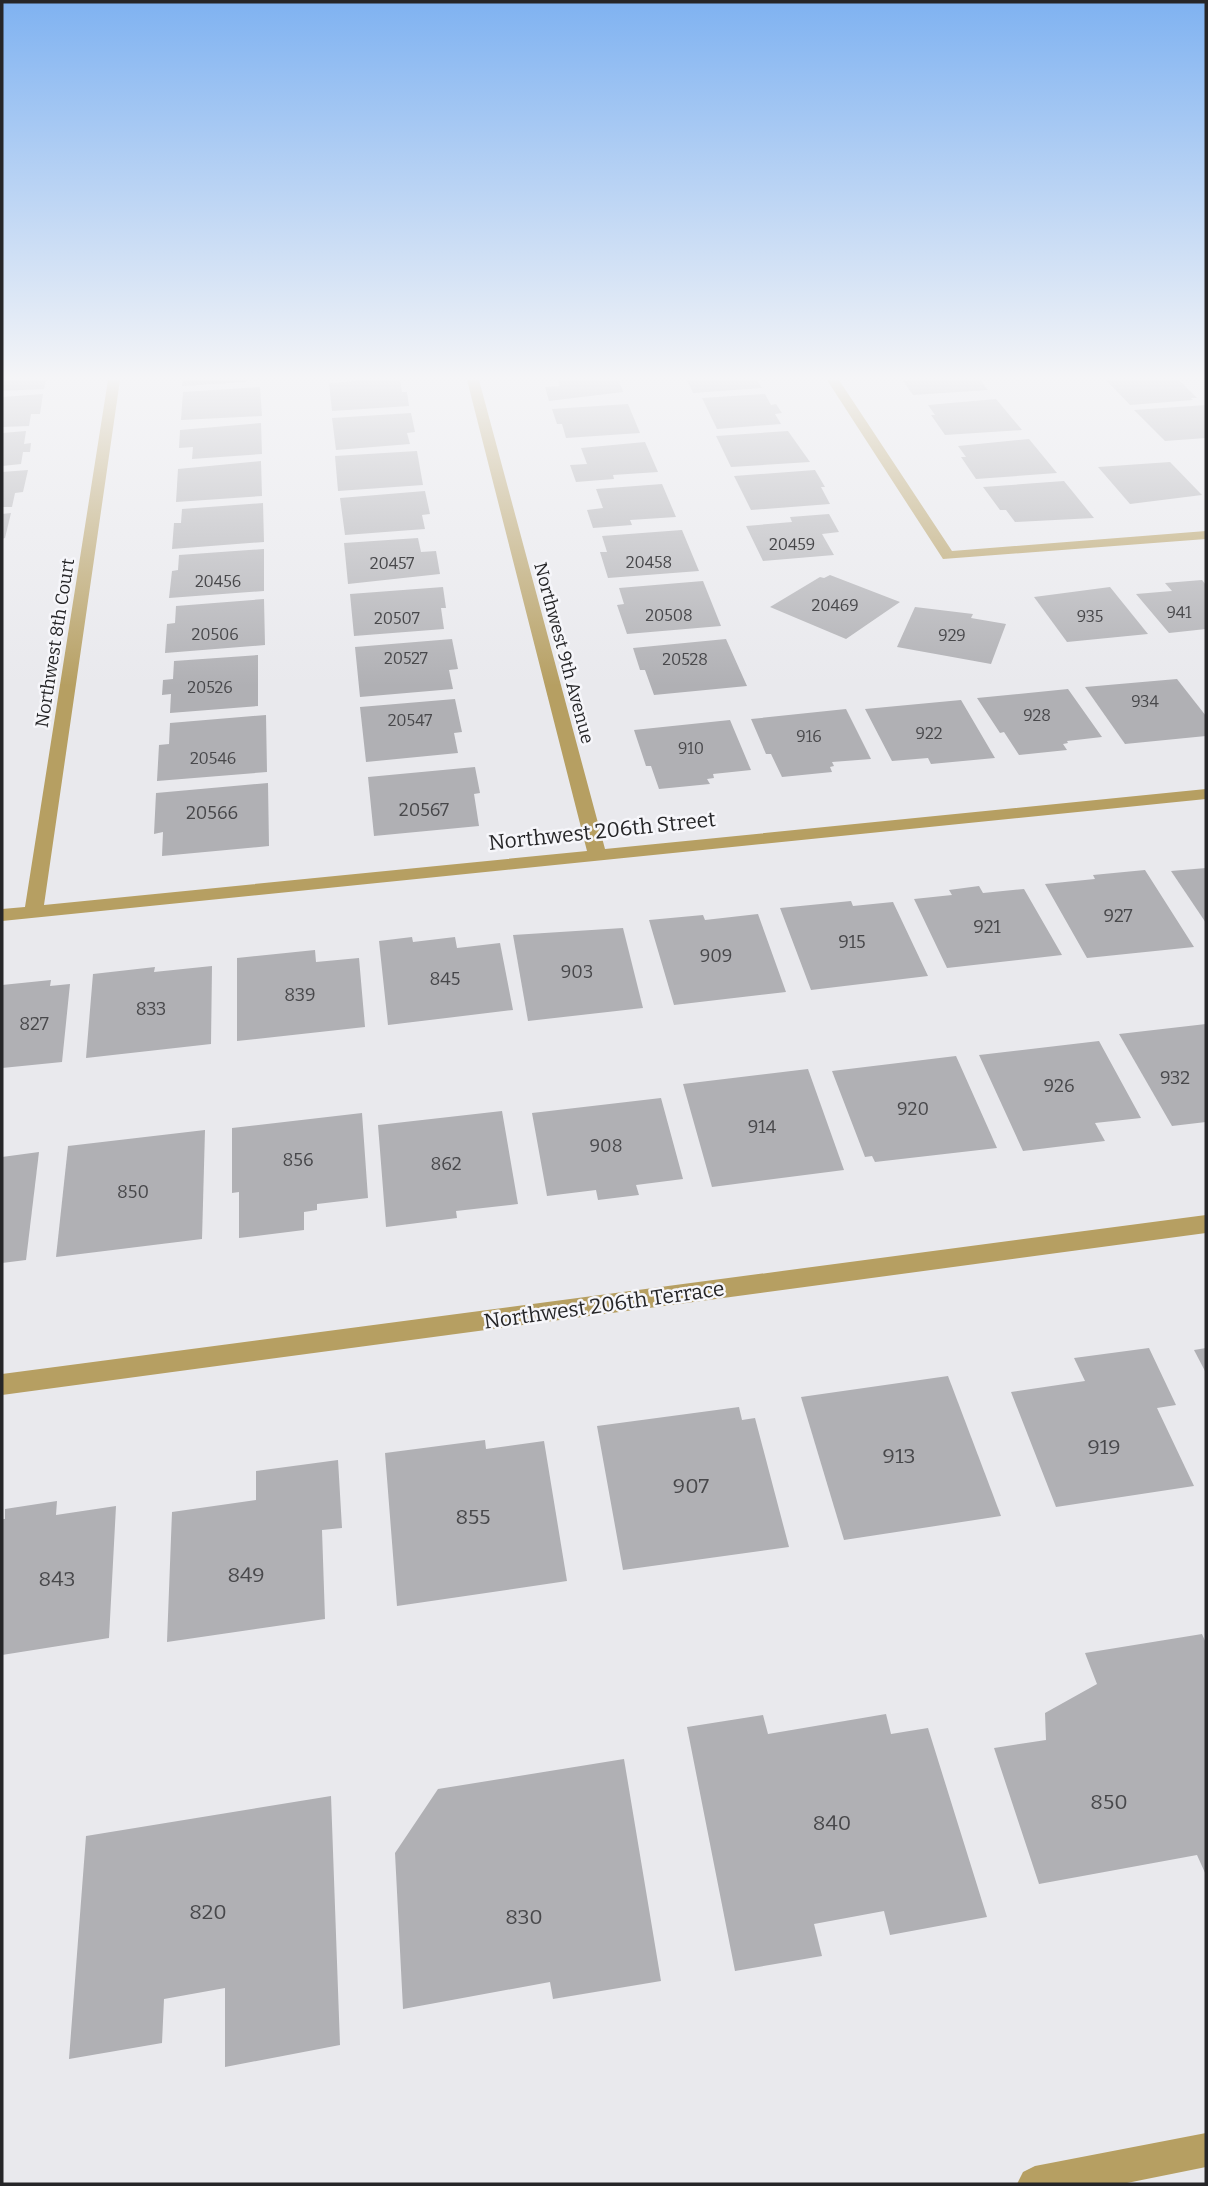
<svg xmlns="http://www.w3.org/2000/svg" width="1208" height="2186" font-family="Bitter,serif">
<style>
.building{fill:#b0b0b4}
.lines{fill:none;stroke-linecap:round;stroke-linejoin:round}
.street{fill:#b69f62;fill-rule:evenodd}
.labels{text-anchor:middle;stroke-width:5;stroke-linejoin:round;paint-order:stroke}
.far-number-label{font-size:16px;fill:#48484b}
.far-street-label{font-size:18px;fill:#262628;stroke:#f6f6fa}
.number-label{font-size:18px;fill:#48484b}
.street-label{font-size:21px;fill:#262628;stroke:#f6f6fa}
.near-number-label{font-size:21px;fill:#48484b}
</style>
<rect width="100%" height="100%" fill="#e9e9ed"/>
<g class="building">
<polygon points="2,380 46,380 44,389 2,391"/>
<polygon points="183,380 246,380 246,382 182,386"/>
<polygon points="370,380 400,380 402,392 407,392 409,406 332,411 329,383"/>
<polygon points="558,380 619,380 623,392 549,401 545,387 560,386"/>
<polygon points="687,380 757,380 762,388 693,393"/>
<polygon points="980,380 988,390 913,395 903,381"/>
<polygon points="1106,380 1179,380 1197,398 1191,398 1193,400 1130,405"/>
<polygon points="260,387 262,416 181,420 183,392"/>
<polygon points="43,394 40,414 31,414 29,426 2,427 2,397"/>
<polygon points="765,394 771,405 776,404 782,413 775,414 781,424 717,429 702,398"/>
<polygon points="996,399 1022,430 945,435 931,415 935,415 928,405"/>
<polygon points="628,404 640,433 566,438 562,424 557,424 552,409"/>
<polygon points="1206,405 1206,438 1165,441 1134,410"/>
<polygon points="411,413 415,432 407,433 410,444 336,450 332,418"/>
<polygon points="261,423 262,454 192,459 193,447 179,448 180,430"/>
<polygon points="26,431 24,444 31,443 30,452 23,452 21,464 2,466 2,433"/>
<polygon points="788,431 810,462 731,467 716,436"/>
<polygon points="1029,439 1057,473 976,479 961,457 966,457 958,446"/>
<polygon points="645,442 658,472 613,475 614,479 576,482 570,465 587,464 581,448"/>
<polygon points="417,451 423,485 338,491 335,456"/>
<polygon points="261,461 262,496 176,502 178,469"/>
<polygon points="1170,462 1202,495 1130,504 1098,467"/>
<polygon points="28,470 23,492 15,493 12,507 2,507 2,472"/>
<polygon points="815,470 825,487 821,487 830,504 751,510 734,476"/>
<polygon points="1064,481 1094,518 1015,522 1006,510 1000,510 983,487"/>
<polygon points="662,484 676,517 630,520 632,525 593,528 587,510 603,508 596,489"/>
<polygon points="425,491 430,514 422,515 425,529 345,535 340,498"/>
<polygon points="263,503 264,542 172,549 174,523 181,523 182,509"/>
<polygon points="11,513 5,538 2,539 2,514"/>
<polygon points="829,514 839,532 822,534 834,555 763,561 746,526 792,522 790,517"/>
<polygon points="682,530 699,571 608,578 600,552 607,552 602,536"/>
<polygon points="418,538 421,552 436,551 440,574 348,584 344,543"/>
<polygon points="264,549 264,591 169,598 172,571 178,570 179,555"/>
<polygon points="830,575 900,602 846,639 770,607 820,577 824,578"/>
<polygon points="1202,580 1206,585 1206,629 1169,633 1136,594 1172,591 1165,583"/>
<polygon points="703,581 721,626 627,634 617,605 624,604 619,588"/>
<polygon points="443,587 446,608 441,608 444,629 354,636 350,594"/>
<polygon points="1110,587 1148,634 1067,642 1034,597"/>
<polygon points="264,599 265,645 165,653 167,624 175,623 176,606"/>
<polygon points="915,607 973,614 971,618 1006,624 991,664 897,647"/>
<polygon points="452,639 458,669 449,670 453,689 360,697 355,647"/>
<polygon points="726,639 747,686 654,695 645,670 640,670 633,648"/>
<polygon points="258,655 258,706 170,713 171,694 162,695 163,680 173,679 174,661"/>
<polygon points="1177,679 1206,716 1206,736 1125,744 1085,687"/>
<polygon points="1068,689 1102,737 1067,741 1068,743 1063,744 1067,750 1019,755 1004,732 1000,733 977,698"/>
<polygon points="455,699 462,732 454,733 458,753 366,762 360,707"/>
<polygon points="961,700 995,758 931,764 928,758 892,761 865,709"/>
<polygon points="846,709 871,759 832,762 834,766 830,767 832,772 782,777 771,754 766,754 751,719"/>
<polygon points="266,715 267,772 157,781 159,745 169,744 170,723"/>
<polygon points="730,720 751,770 713,774 714,778 707,779 710,784 659,789 651,766 646,766 634,730"/>
<polygon points="475,767 480,793 474,794 479,826 374,836 368,777"/>
<polygon points="268,783 269,846 162,856 163,832 154,834 156,793"/>
<polygon points="1206,868 1206,923 1171,871"/>
<polygon points="1145,870 1194,947 1087,958 1045,884 1095,879 1093,875"/>
<polygon points="979,886 983,893 1024,889 1062,955 947,968 914,899 952,895 949,890"/>
<polygon points="851,901 853,906 893,902 928,976 811,990 780,908"/>
<polygon points="758,914 786,992 674,1005 649,920 703,915 705,920"/>
<polygon points="623,928 643,1008 528,1021 513,935"/>
<polygon points="412,937 413,942 455,937 457,948 500,943 513,1010 388,1025 379,941"/>
<polygon points="315,950 316,962 359,958 365,1027 237,1041 237,958"/>
<polygon points="212,966 211,1044 86,1058 93,974 155,967 154,972"/>
<polygon points="51,980 50,986 70,984 62,1062 2,1068 2,985"/>
<polygon points="1206,1024 1206,1122 1172,1126 1119,1034"/>
<polygon points="1099,1041 1141,1118 1095,1123 1105,1141 1023,1151 979,1055"/>
<polygon points="956,1056 997,1148 875,1162 872,1156 865,1157 832,1071"/>
<polygon points="808,1069 844,1170 712,1187 683,1084"/>
<polygon points="661,1098 683,1179 636,1185 639,1195 598,1200 596,1190 547,1196 532,1113"/>
<polygon points="502,1111 518,1204 456,1211 457,1218 386,1227 378,1125"/>
<polygon points="362,1113 368,1198 317,1204 317,1210 304,1212 304,1230 239,1238 239,1192 232,1193 232,1128"/>
<polygon points="205,1130 202,1239 56,1257 68,1146"/>
<polygon points="39,1152 26,1260 2,1263 2,1157"/>
<polygon points="1149,1348 1176,1405 1157,1408 1194,1486 1056,1507 1011,1392 1085,1381 1074,1358"/>
<polygon points="1206,1348 1206,1373 1194,1350"/>
<polygon points="948,1376 1001,1516 844,1540 801,1397"/>
<polygon points="739,1407 742,1420 755,1418 789,1547 623,1570 597,1426"/>
<polygon points="485,1440 486,1449 544,1441 567,1581 397,1606 385,1453"/>
<polygon points="338,1460 342,1528 322,1530 325,1619 167,1642 172,1512 256,1500 256,1471"/>
<polygon points="57,1501 56,1515 116,1506 109,1638 2,1655 2,1519 5,1519 5,1509"/>
<polygon points="1202,1634 1206,1643 1206,1875 1197,1855 1039,1884 994,1748 1046,1740 1045,1713 1097,1684 1085,1653"/>
<polygon points="886,1714 891,1734 928,1728 987,1917 890,1935 884,1911 814,1924 822,1956 735,1971 687,1727 763,1715 768,1734"/>
<polygon points="624,1759 661,1981 553,1999 550,1982 403,2009 395,1853 438,1789"/>
<polygon points="331,1796 340,2045 225,2067 225,1988 164,1999 162,2043 69,2059 86,1836"/>
</g>
<g class="lines">
<g class="street">
<polygon points="108,380 120,380 44,905 587,851 467,380 479,380 605,849 1206,789 1206,799 2,921 2,909 25,907"/>
<polygon points="827,380 839,380 952,551 1206,531 1206,539 943,559"/>
<polygon points="1206,1215 1206,1233 2,1395 2,1374"/>
<polygon points="1206,2133 1206,2167 1122,2184 1017,2184 1023,2172 1035,2166"/>
</g>
</g>
<linearGradient id="sky" x2="0" y2="1"><stop stop-color="#7fb2f1"/><stop offset="0.55" stop-color="#f5f5f7"/><stop offset="1" stop-color="#f5f5f7" stop-opacity="0"/></linearGradient>
<rect width="1208" height="686" fill="url(#sky)"/>
<g class="labels">
<g class="far-number-label">
<text x="792" y="550">20459</text>
<text x="649" y="568">20458</text>
<text x="392" y="569">20457</text>
<text x="218" y="587">20456</text>
<text x="835" y="611">20469</text>
<text x="1179" y="618">941</text>
<text x="669" y="621">20508</text>
<text x="1090" y="622">935</text>
<text x="397" y="624">20507</text>
<text x="215" y="640">20506</text>
<text x="952" y="641">929</text>
<text x="406" y="664">20527</text>
<text x="685" y="665">20528</text>
<text x="210" y="693">20526</text>
<text x="1145" y="707">934</text>
<text x="1037" y="721">928</text>
<text x="410" y="726">20547</text>
<text x="929" y="739">922</text>
<text x="809" y="742">916</text>
<text x="691" y="754">910</text>
<text x="213" y="764">20546</text>
</g>
<g class="far-street-label">
<text transform="translate(55 643) rotate(-81)" y="6">Northwest 8th Court</text>
<text transform="translate(564 653) rotate(75)" y="6">Northwest 9th Avenue</text>
</g>
<g class="number-label">
<text x="424" y="816">20567</text>
<text x="212" y="819">20566</text>
<text x="1118" y="922">927</text>
<text x="987" y="933">921</text>
<text x="852" y="948">915</text>
<text x="716" y="962">909</text>
<text x="577" y="978">903</text>
<text x="445" y="985">845</text>
<text x="300" y="1001">839</text>
<text x="151" y="1015">833</text>
<text x="34" y="1030">827</text>
<text x="1175" y="1084">932</text>
<text x="1059" y="1092">926</text>
<text x="913" y="1115">920</text>
<text x="762" y="1133">914</text>
<text x="606" y="1152">908</text>
<text x="298" y="1166">856</text>
<text x="446" y="1170">862</text>
<text x="133" y="1198">850</text>
</g>
<g class="street-label">
<text transform="translate(602 831) rotate(-6)" y="7">Northwest 206th Street</text>
<text transform="translate(604 1305) rotate(-8)" y="7">Northwest 206th Terrace</text>
</g>
<g class="near-number-label">
<text x="1104" y="1454">919</text>
<text x="899" y="1463">913</text>
<text x="691" y="1493">907</text>
<text x="473" y="1524">855</text>
<text x="246" y="1582">849</text>
<text x="57" y="1586">843</text>
<text x="1109" y="1809">850</text>
<text x="832" y="1830">840</text>
<text x="208" y="1919">820</text>
<text x="524" y="1924">830</text>
</g>
</g>
<rect width="1208" height="2186" fill="none" stroke="#262628" stroke-width="7"/>
</svg>
